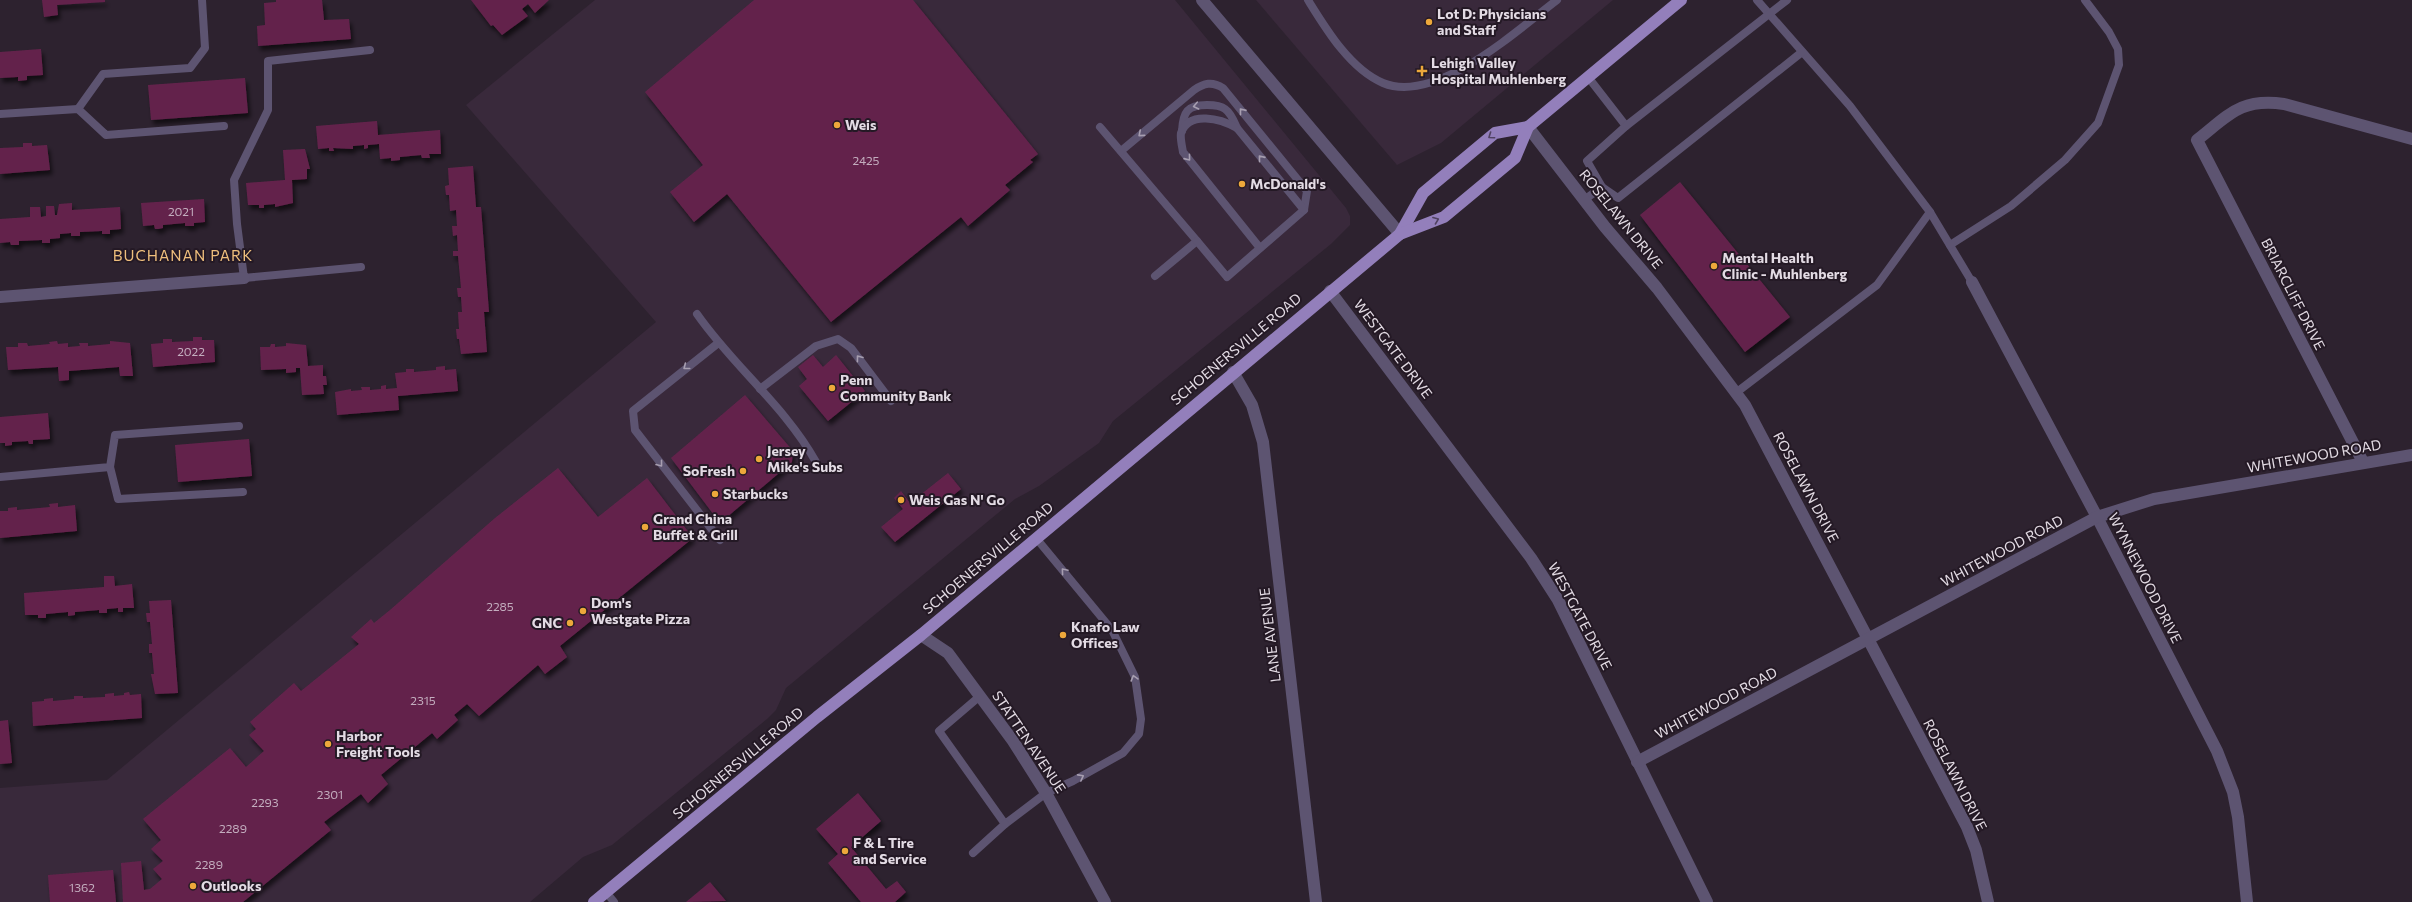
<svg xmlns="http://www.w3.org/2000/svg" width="2412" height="902" font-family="Commissioner,sans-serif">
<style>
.built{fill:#39293b}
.building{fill:#64234c;filter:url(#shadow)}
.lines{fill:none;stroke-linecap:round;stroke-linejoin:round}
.lane{stroke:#5d5471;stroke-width:8}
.street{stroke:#5d5471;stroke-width:12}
.primary{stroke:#937fbb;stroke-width:12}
.oneway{stroke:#a79eb0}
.oneway2{stroke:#504261}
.poi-dot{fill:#eda83b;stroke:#241925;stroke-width:1.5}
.labels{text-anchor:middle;stroke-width:4;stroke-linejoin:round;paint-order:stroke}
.number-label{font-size:12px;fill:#c3adbe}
.poi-label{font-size:14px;font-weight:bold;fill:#e3dbe4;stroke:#241925;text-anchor:start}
.street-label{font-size:14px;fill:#e3dbe4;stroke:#241925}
.neighbourhood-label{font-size:15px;letter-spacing:1px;fill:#efbf7d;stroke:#241925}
</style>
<defs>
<filter id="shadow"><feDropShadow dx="2.5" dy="4.5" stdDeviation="2" flood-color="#0009"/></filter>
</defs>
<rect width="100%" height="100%" fill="#2d222f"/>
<g class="built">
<polygon points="595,0 1175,0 1346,208 1350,216 1350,225 1331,244 1113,421 1099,443 1039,486 1015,499 786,688 776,710 767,719 612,845 583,857 530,902 0,902 0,788 107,780 656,322 466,105"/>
<polygon points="1256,0 1613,0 1441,143 1397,165"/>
</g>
<g class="building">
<polygon points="42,0 105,0 105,2 57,5 58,15 44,17"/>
<polygon points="276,0 322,0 324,20 349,19 351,39 258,46 257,26 265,25 264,3 276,2"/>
<polygon points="471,0 549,0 535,13 528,4 522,9 528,16 502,35 493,25 491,26"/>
<polygon points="754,0 913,0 1038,154 1030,160 1033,162 1005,185 1010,190 968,226 961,217 831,322 727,194 694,222 670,192 703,165 645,92"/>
<polygon points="41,49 43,75 27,76 27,80 18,81 18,77 0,78 0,52"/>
<polygon points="245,78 248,113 151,120 148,85"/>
<polygon points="377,121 378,135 440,130 441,154 429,154 430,158 422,158 421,155 400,157 400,160 391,161 391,158 380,159 379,144 368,145 368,148 364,149 364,145 353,146 353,149 333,148 334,151 329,151 329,148 318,149 316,126"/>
<polygon points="23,143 32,143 32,146 47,145 50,170 0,174 0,148 23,147"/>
<polygon points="305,149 310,169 307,169 307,179 292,180 293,203 275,207 275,204 264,205 264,208 259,208 259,205 248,205 246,183 285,180 283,150"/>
<polygon points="473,166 476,207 481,207 489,312 484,312 487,352 461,354 459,339 457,339 456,329 459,329 458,312 462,312 461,297 458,297 457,288 461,288 458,256 453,256 453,251 458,251 457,235 453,236 452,226 457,226 456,210 450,211 449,195 446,195 445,186 449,185 448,168"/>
<polygon points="1680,182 1790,317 1745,352 1640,215"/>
<polygon points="204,199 205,222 194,223 194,226 185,226 185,223 163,225 163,228 158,229 155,229 154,225 143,226 141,203"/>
<polygon points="72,203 72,210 120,207 121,229 110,230 110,234 102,234 102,231 80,232 80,236 71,236 71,233 60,234 60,238 50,239 50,243 42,243 42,240 19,241 19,245 11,245 10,242 0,243 0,219 30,217 30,207 40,207 41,217 46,216 46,206 54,206 55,215 57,215 59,204"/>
<polygon points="193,337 202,337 202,340 214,340 215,362 153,367 151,344 163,343 163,339 172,339 172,342 193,341"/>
<polygon points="57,341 58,344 68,343 68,347 80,346 79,343 88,343 88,346 110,344 110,341 130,343 133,376 120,376 119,367 69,371 69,380 59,381 58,367 8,370 6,347 18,347 18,343 27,343 28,346 50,344 49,342"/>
<polygon points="286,343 306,345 308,366 323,365 323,376 326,376 327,385 323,385 324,394 302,395 300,368 296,368 296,372 286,373 286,369 261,370 260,347 270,347 271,344 275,344 275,347 286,346"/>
<polygon points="813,355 823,367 836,355 865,391 828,421 799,386 807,379 798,367"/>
<polygon points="445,366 445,370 456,369 458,391 398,396 399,410 337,415 335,392 351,389 351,391 362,390 361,387 370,387 370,390 381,389 381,386 386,385 386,389 397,388 395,373 406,372 406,369 414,369 414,372 436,370 436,367"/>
<polygon points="745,395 793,451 792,462 720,523 671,458"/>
<polygon points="48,413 50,439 33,440 33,444 29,444 28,441 12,442 12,445 5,446 5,443 0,443 0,417"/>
<polygon points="249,439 252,476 178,482 175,445"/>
<polygon points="558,468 598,517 647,478 693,538 560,646 567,657 545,674 538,665 479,716 467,704 454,715 458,720 437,739 432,733 381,775 388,784 368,803 361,794 324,822 331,830 243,902 123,902 121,863 141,861 144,890 150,889 162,879 153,869 163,861 151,849 161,840 143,819 230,748 246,767 264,751 249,735 256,729 250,722 294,683 301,691 359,644 351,637 371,619 374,623 390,610 495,518"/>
<polygon points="948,473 961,489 895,542 881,527 903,509 894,498 901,491 910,503"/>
<polygon points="58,503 58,507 75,505 77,531 0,538 0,511 8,511 8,508 17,507 17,510 50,507 49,504"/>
<polygon points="104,576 114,576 115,586 132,584 134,608 123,608 123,612 118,612 118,608 107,609 107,613 99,613 99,610 75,612 75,615 68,616 68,612 46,614 46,618 38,618 38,615 25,615 24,593 104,587"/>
<polygon points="171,600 178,693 155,694 151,674 154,674 152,653 149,653 149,644 152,644 150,622 147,622 146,613 150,613 149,601"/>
<polygon points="129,692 130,695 141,694 142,718 33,726 32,702 44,701 44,699 53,698 53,701 74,699 74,696 83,696 83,698 105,697 105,694 114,693 114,696 124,695 124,693"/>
<polygon points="8,720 12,763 0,764 0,721"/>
<polygon points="858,793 881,821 851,847 886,889 897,881 906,892 895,902 861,902 828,863 838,854 816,829"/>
<polygon points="113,870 116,902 50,902 48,875"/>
<polygon points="710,882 726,901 686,902"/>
</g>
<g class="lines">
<g class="lane">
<path d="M 1308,0 C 1326,29 1350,69 1383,83 C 1436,105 1516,31 1557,0"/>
<polyline points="1757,0 1850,106 1930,212 1972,282"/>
<polyline points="1588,77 1626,126"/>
<polyline points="78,109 103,74 190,68 205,48 202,0"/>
<polyline points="0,114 78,109 106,135 224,126"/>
<polyline points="1100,127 1197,241 1155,276"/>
<path d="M 1182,131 C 1183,112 1187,105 1207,105 C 1213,105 1220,105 1225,109 C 1231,113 1234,121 1237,128"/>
<path d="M 1121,151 L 1194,90 C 1204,83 1212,81 1223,88 L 1307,191 L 1304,210 L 1227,277 L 1197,241"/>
<polyline points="1602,187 1587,161 1626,126 1787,0"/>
<polyline points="1584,200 1602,187 1618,198 1802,52"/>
<polyline points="1950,245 2011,206 2065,160 2098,123 2119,65 2118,49 2109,32 2085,0"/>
<path d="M 1260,248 L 1183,152 C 1182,146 1180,138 1181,133 C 1189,110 1221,119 1237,128 L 1304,210"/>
<polyline points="361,267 244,278 237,224 234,180 268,110 268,61 370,50"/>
<path d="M 697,314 C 733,366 785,406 816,462"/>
<polyline points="717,344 633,411 635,430 720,540"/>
<polyline points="760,389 816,346 838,339 851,348 891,401"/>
<polyline points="1737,392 1877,285 1930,212"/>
<polyline points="110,467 118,499 243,492"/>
<polyline points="0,477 110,467 115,435 239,426"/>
<polyline points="980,696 939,731 1005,824 1046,793 1073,781 1123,753 1139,734 1141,719 1135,677 1112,630 1036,538"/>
<polyline points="973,853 1005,824"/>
<polyline points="606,892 614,902"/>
</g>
<g class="street">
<polyline points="1202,0 1400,234"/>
<polyline points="1528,127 1605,227 1657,288 1745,405 1967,827 1976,850 1988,902"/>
<polyline points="1972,282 2097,517 2217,751 2233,792 2238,817 2247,902"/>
<polyline points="1330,291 1531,558 1558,600 1707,902"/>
<polyline points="0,297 244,278"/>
<polyline points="1233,372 1252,405 1263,442 1316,902"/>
<path d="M 2363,462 L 2197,140 C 2229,115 2240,98 2284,104 L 2412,139"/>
<polyline points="921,635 948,653 1013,741 1046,793 1105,902"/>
<polyline points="1637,762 2097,517 2154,499 2412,455"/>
</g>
<g class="primary">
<polyline points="1400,234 1423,193 1495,133 1528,127"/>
<polyline points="594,902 817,717 921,635 1400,234 1444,217 1515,158 1528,127 1681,0"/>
</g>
</g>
<defs><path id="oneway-chevron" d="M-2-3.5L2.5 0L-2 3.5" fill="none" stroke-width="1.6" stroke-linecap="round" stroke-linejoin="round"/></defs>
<g class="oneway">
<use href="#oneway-chevron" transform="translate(1196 106) rotate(168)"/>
<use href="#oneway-chevron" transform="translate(1242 111) rotate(-129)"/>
<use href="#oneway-chevron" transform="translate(1141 134) rotate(140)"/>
<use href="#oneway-chevron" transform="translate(1188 158) rotate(51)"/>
<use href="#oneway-chevron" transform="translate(1261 158) rotate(-129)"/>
<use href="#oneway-chevron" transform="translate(859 358) rotate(-127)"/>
<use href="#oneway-chevron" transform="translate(686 367) rotate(142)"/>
<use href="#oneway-chevron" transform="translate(660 464) rotate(52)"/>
<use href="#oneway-chevron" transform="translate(1064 571) rotate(-130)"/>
<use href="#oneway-chevron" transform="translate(1134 678) rotate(-106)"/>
<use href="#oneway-chevron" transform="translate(1081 777) rotate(-28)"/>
</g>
<g class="oneway2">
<use href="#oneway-chevron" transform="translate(1491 136) rotate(145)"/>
<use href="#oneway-chevron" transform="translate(1436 220) rotate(-21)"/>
</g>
<g class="poi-dot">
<circle cx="1429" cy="22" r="4"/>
<path d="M1420 65h4v4h4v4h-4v4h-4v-4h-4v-4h4z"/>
<circle cx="837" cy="125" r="4"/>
<circle cx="1242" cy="184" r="4"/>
<circle cx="1714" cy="266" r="4"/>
<circle cx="832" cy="388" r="4"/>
<circle cx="759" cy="459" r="4"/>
<circle cx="743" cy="471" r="4"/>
<circle cx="715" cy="494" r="4"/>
<circle cx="901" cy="500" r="4"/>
<circle cx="645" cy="527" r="4"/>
<circle cx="583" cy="611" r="4"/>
<circle cx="570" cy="623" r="4"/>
<circle cx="1063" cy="635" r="4"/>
<circle cx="328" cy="744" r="4"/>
<circle cx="845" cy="851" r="4"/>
<circle cx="193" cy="886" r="4"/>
</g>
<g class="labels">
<g class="number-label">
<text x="866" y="165">2425</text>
<text x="181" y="216">2021</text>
<text x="191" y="356">2022</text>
<text x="500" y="611">2285</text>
<text x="423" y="705">2315</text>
<text x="330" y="799">2301</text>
<text x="265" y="807">2293</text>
<text x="233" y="833">2289</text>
<text x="209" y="869">2289</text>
<text x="82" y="892">1362</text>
</g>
<g class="poi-label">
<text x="1437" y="19">Lot D: Physicians<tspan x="1437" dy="16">and Staff</tspan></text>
<text x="1431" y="68">Lehigh Valley<tspan x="1431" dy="16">Hospital Muhlenberg</tspan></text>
<text x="845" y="130">Weis</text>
<text x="1250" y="189">McDonald's</text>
<text x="1722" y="263">Mental Health<tspan x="1722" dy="16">Clinic - Muhlenberg</tspan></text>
<text x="840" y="385">Penn<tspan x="840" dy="16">Community Bank</tspan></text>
<text x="767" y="456">Jersey<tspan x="767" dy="16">Mike's Subs</tspan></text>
<text x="735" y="476" text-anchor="end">SoFresh</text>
<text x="723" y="499">Starbucks</text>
<text x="909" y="505">Weis Gas N' Go</text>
<text x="653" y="524">Grand China<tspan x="653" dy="16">Buffet &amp; Grill</tspan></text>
<text x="591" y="608">Dom's<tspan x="591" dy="16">Westgate Pizza</tspan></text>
<text x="562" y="628" text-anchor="end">GNC</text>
<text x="1071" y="632">Knafo Law<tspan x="1071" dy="16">Offices</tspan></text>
<text x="336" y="741">Harbor<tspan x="336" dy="16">Freight Tools</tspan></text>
<text x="853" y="848">F &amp; L Tire<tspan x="853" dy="16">and Service</tspan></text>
<text x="201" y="891">Outlooks</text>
</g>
<g class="street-label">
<text transform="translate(1621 219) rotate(51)" y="5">ROSELAWN DRIVE</text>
<text transform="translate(2293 294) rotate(63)" y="5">BRIARCLIFF DRIVE</text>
<text transform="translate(1236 349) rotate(-40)" y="5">SCHOENERSVILLE ROAD</text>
<text transform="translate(1393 349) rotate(53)" y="5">WESTGATE DRIVE</text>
<text transform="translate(2314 456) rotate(-10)" y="5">WHITEWOOD ROAD</text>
<text transform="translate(1806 487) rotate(62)" y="5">ROSELAWN DRIVE</text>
<text transform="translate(2002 551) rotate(-28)" y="5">WHITEWOOD ROAD</text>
<text transform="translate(988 558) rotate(-40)" y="5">SCHOENERSVILLE ROAD</text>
<text transform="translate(2145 578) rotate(63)" y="5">WYNNEWOOD DRIVE</text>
<text transform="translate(1580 616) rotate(62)" y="5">WESTGATE DRIVE</text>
<text transform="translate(1270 635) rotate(-97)" y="5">LANE AVENUE</text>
<text transform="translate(1716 703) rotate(-28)" y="5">WHITEWOOD ROAD</text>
<text transform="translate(1029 742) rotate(56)" y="5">STATTEN AVENUE</text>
<text transform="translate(738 763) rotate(-40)" y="5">SCHOENERSVILLE ROAD</text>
<text transform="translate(1955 775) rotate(63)" y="5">ROSELAWN DRIVE</text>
</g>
<g class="neighbourhood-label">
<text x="183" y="261">BUCHANAN PARK</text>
</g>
</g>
</svg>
